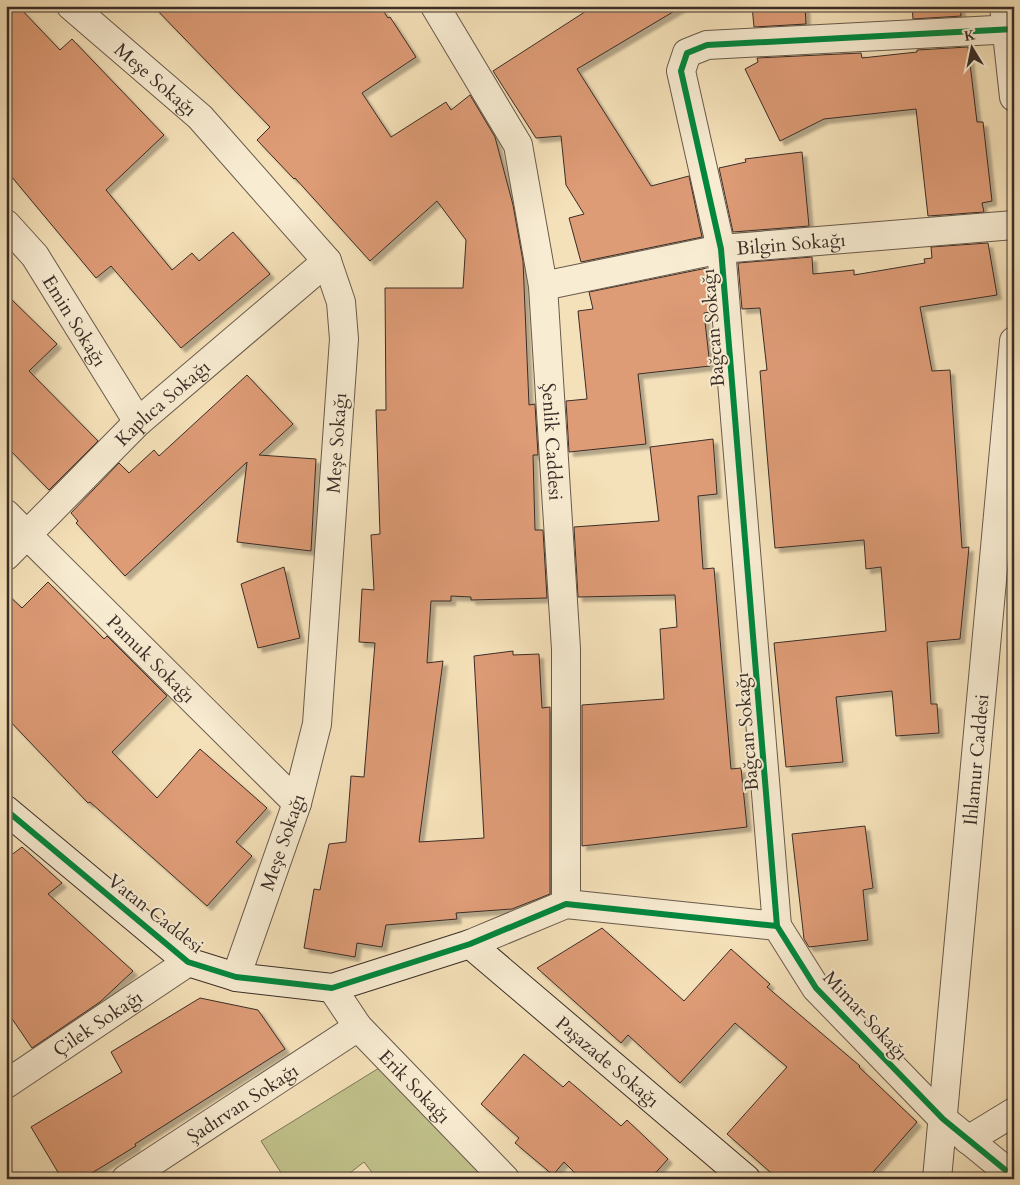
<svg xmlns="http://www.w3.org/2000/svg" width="1020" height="1185" font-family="Cardo,serif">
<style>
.green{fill:#c1c18b;stroke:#7e7759}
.building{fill:#dd9b76;stroke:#3a2d27;filter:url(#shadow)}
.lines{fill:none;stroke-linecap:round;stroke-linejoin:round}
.street-casing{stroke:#695a4c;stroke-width:30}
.secondary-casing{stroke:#3a2d27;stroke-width:30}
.street{stroke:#f8ecd2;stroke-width:28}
.secondary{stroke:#f8ecd2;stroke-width:28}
.cycleway-casing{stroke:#f8ecd2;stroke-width:9}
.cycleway{stroke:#00873e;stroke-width:6}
.labels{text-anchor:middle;stroke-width:4;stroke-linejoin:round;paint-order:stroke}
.street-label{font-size:19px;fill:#3a2d27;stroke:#f8ecd2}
</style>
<defs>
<filter id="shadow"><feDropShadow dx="4.5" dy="4.5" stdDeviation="1" flood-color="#0004"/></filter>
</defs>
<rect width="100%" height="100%" fill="#f5e1b9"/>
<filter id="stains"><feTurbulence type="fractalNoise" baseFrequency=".004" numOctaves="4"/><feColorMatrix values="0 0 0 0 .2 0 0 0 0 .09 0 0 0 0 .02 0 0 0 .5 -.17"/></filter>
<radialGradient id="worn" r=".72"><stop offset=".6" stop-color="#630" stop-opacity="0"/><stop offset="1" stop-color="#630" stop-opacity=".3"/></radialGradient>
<polygon class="green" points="379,1068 486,1179 377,1179 364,1162 342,1179 285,1179 261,1141"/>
<g class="building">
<polygon points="6,6 18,6 60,50 72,39 164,135 106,190 172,270 192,253 199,261 233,232 270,274 181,348 111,266 96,278 6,170"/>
<polygon points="153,6 380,6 388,18 390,17 416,57 362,93 391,137 446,102 451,110 470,95 495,137 513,205 523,261 529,405 535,404 538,455 533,455 535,530 543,530 547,598 471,600 471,597 451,596 451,601 431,601 427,663 443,661 419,842 484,838 474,656 513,651 513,655 539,654 542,708 550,707 550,894 512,909 456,913 457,919 386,925 382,947 357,943 355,957 304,948 314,889 320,890 329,844 346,842 351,776 364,777 375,643 359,642 362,589 374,590 371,535 380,534 376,410 386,410 385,288 463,288 466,240 437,201 370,261 295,178 294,179 257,140 270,127"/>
<polygon points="594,6 683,6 577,69 651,186 689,176 702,237 581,262 569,218 584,214 566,185 561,136 536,138 493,71"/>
<polygon points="752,6 805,6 806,24 754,27"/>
<polygon points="912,6 960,6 961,16 913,19"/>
<polygon points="968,47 977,122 983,122 992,201 982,203 984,212 928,216 916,109 824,119 780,141 745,69 758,62 757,58 861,53 862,58 917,52 917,50"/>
<polygon points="802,152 809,226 733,232 719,168 746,162 745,159"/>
<polygon points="988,243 997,295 920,307 932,371 950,370 962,548 969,547 960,639 927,642 931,704 937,704 939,733 896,736 892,691 836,697 843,762 786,767 774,643 886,631 881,567 866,569 864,540 775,548 760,371 767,370 760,308 742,309 738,263 812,257 813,274 854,270 854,275 925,263 924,259 932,258 931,247"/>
<polygon points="707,268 711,312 704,313 710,366 638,374 646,444 569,452 566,401 587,399 578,311 593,309 589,292"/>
<polygon points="6,294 57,344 29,371 98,441 49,490 6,446"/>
<polygon points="247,375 293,424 259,455 316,459 311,551 237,542 247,462 125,576 76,523 78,521 71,513 119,463 129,473 154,450 159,456"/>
<polygon points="713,439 717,494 698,496 703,569 714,568 731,769 741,768 747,827 582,846 582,705 664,699 660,629 677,627 675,595 578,597 574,527 659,521 650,447"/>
<polygon points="284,567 300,638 258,648 241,584"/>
<polygon points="48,582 104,639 107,636 167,696 112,752 157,798 200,749 267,808 236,842 252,856 207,906 90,802 88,803 6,717 6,593 22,608"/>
<polygon points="865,826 873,888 863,890 868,940 809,947 804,939 792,834"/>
<polygon points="22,847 62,883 48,894 133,971 100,1002 32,1048 6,1010 6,859"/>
<polygon points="602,928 684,1001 731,949 770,984 767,987 860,1066 859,1067 917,1122 867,1179 778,1179 727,1134 787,1067 735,1023 680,1083 628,1035 621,1043 537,968"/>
<polygon points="200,998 258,1010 285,1049 135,1144 136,1146 82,1179 62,1179 31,1127 122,1072 111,1052"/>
<polygon points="524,1054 563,1087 569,1081 621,1126 627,1120 668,1159 650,1179 581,1179 564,1162 553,1175 515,1143 519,1138 481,1104"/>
</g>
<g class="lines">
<g class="street-casing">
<g id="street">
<path id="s1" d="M 71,6 L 200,117 L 327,261 L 341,302 L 344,339 L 317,724 L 297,803 L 236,977"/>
<path id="s2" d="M 435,6 L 518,145 L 543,286 L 566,649 L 566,904"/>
<polyline points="1004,6 1014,97"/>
<path id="s3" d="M 6,224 L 35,256 L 138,422"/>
<path id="s4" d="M 543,286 L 721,249 L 1014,225"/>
<path id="s5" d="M 6,514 L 297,803"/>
<path id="s6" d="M 6,556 L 138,422 L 327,261"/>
<polyline points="777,926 721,249 681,71 687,53 707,45 1014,29"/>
<polyline points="470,944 566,904 777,926 816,988 943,1119 1014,1177"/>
<path id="s7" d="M 332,988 L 358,1027 L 505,1179"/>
<path id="s8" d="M 6,1084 L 188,962"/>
<polyline points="968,1140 1014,1112"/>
<path id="s9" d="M 126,1179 L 358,1027"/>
<path id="s10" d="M 937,1179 L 1014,341"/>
</g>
</g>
<g class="secondary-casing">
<g id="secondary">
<path id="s11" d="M 6,810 L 188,962 L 236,977 L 332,988 L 470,944 L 746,1179"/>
</g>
</g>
<use href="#street" class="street"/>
<use href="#secondary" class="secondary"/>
<g class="cycleway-casing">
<g id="cycleway">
<polyline points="6,810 188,962 236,977 332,988 470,944 566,904 777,926 816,988 943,1119 1014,1177"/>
<polyline points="777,926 721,249 681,71 687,53 707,45 1014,29"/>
</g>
</g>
<use href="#cycleway" class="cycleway"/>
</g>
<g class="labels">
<g class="street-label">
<text dy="7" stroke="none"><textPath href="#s1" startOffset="112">Meşe Sokağı</textPath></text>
<text dy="7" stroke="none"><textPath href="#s4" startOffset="252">Bilgin Sokağı</textPath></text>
<text dy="7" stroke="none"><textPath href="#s3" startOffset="119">Emin Sokağı</textPath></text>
<text transform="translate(712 328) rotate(-95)" y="7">Bağcan Sokağı</text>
<text dy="7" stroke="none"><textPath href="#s6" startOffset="219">Kaplıca Sokağı</textPath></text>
<text dy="7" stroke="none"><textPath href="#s2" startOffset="461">Şenlik Caddesi</textPath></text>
<text transform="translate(336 443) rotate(-86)" y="7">Meşe Sokağı</text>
<text dy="7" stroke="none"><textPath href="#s5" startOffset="205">Pamuk Sokağı</textPath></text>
<text transform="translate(746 732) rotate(-95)" y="7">Bağcan Sokağı</text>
<text dy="7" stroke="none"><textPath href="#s10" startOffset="421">Ihlamur Caddesi</textPath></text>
<text transform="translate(282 842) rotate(-71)" y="7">Meşe Sokağı</text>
<text transform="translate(156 913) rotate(38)" y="7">Vatan Caddesi</text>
<text transform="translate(866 1015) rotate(47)" y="7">Mimar Sokağı</text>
<text dy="7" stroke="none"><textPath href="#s8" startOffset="110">Çilek Sokağı</textPath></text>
<text dy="7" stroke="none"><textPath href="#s11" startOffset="710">Paşazade Sokağı</textPath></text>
<text dy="7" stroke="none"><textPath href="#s7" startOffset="129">Erik Sokağı</textPath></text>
<text dy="7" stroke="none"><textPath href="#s9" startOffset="139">Şadırvan Sokağı</textPath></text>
</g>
</g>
<rect width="1020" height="1185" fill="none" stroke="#f5e1b9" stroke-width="25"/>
<rect x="8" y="8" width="1005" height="1170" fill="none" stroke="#3a2d27" stroke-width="2.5"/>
<rect x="12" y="12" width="995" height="1160" fill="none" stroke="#3a2d27"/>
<g transform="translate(972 48) rotate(350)" stroke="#f8ecd2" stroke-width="4" paint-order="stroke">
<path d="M0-4L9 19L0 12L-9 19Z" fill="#3a2d27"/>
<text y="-8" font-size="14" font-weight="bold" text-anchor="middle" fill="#3a2d27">K</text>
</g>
<rect width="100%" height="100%" filter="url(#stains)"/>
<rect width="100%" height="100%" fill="url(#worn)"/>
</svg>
